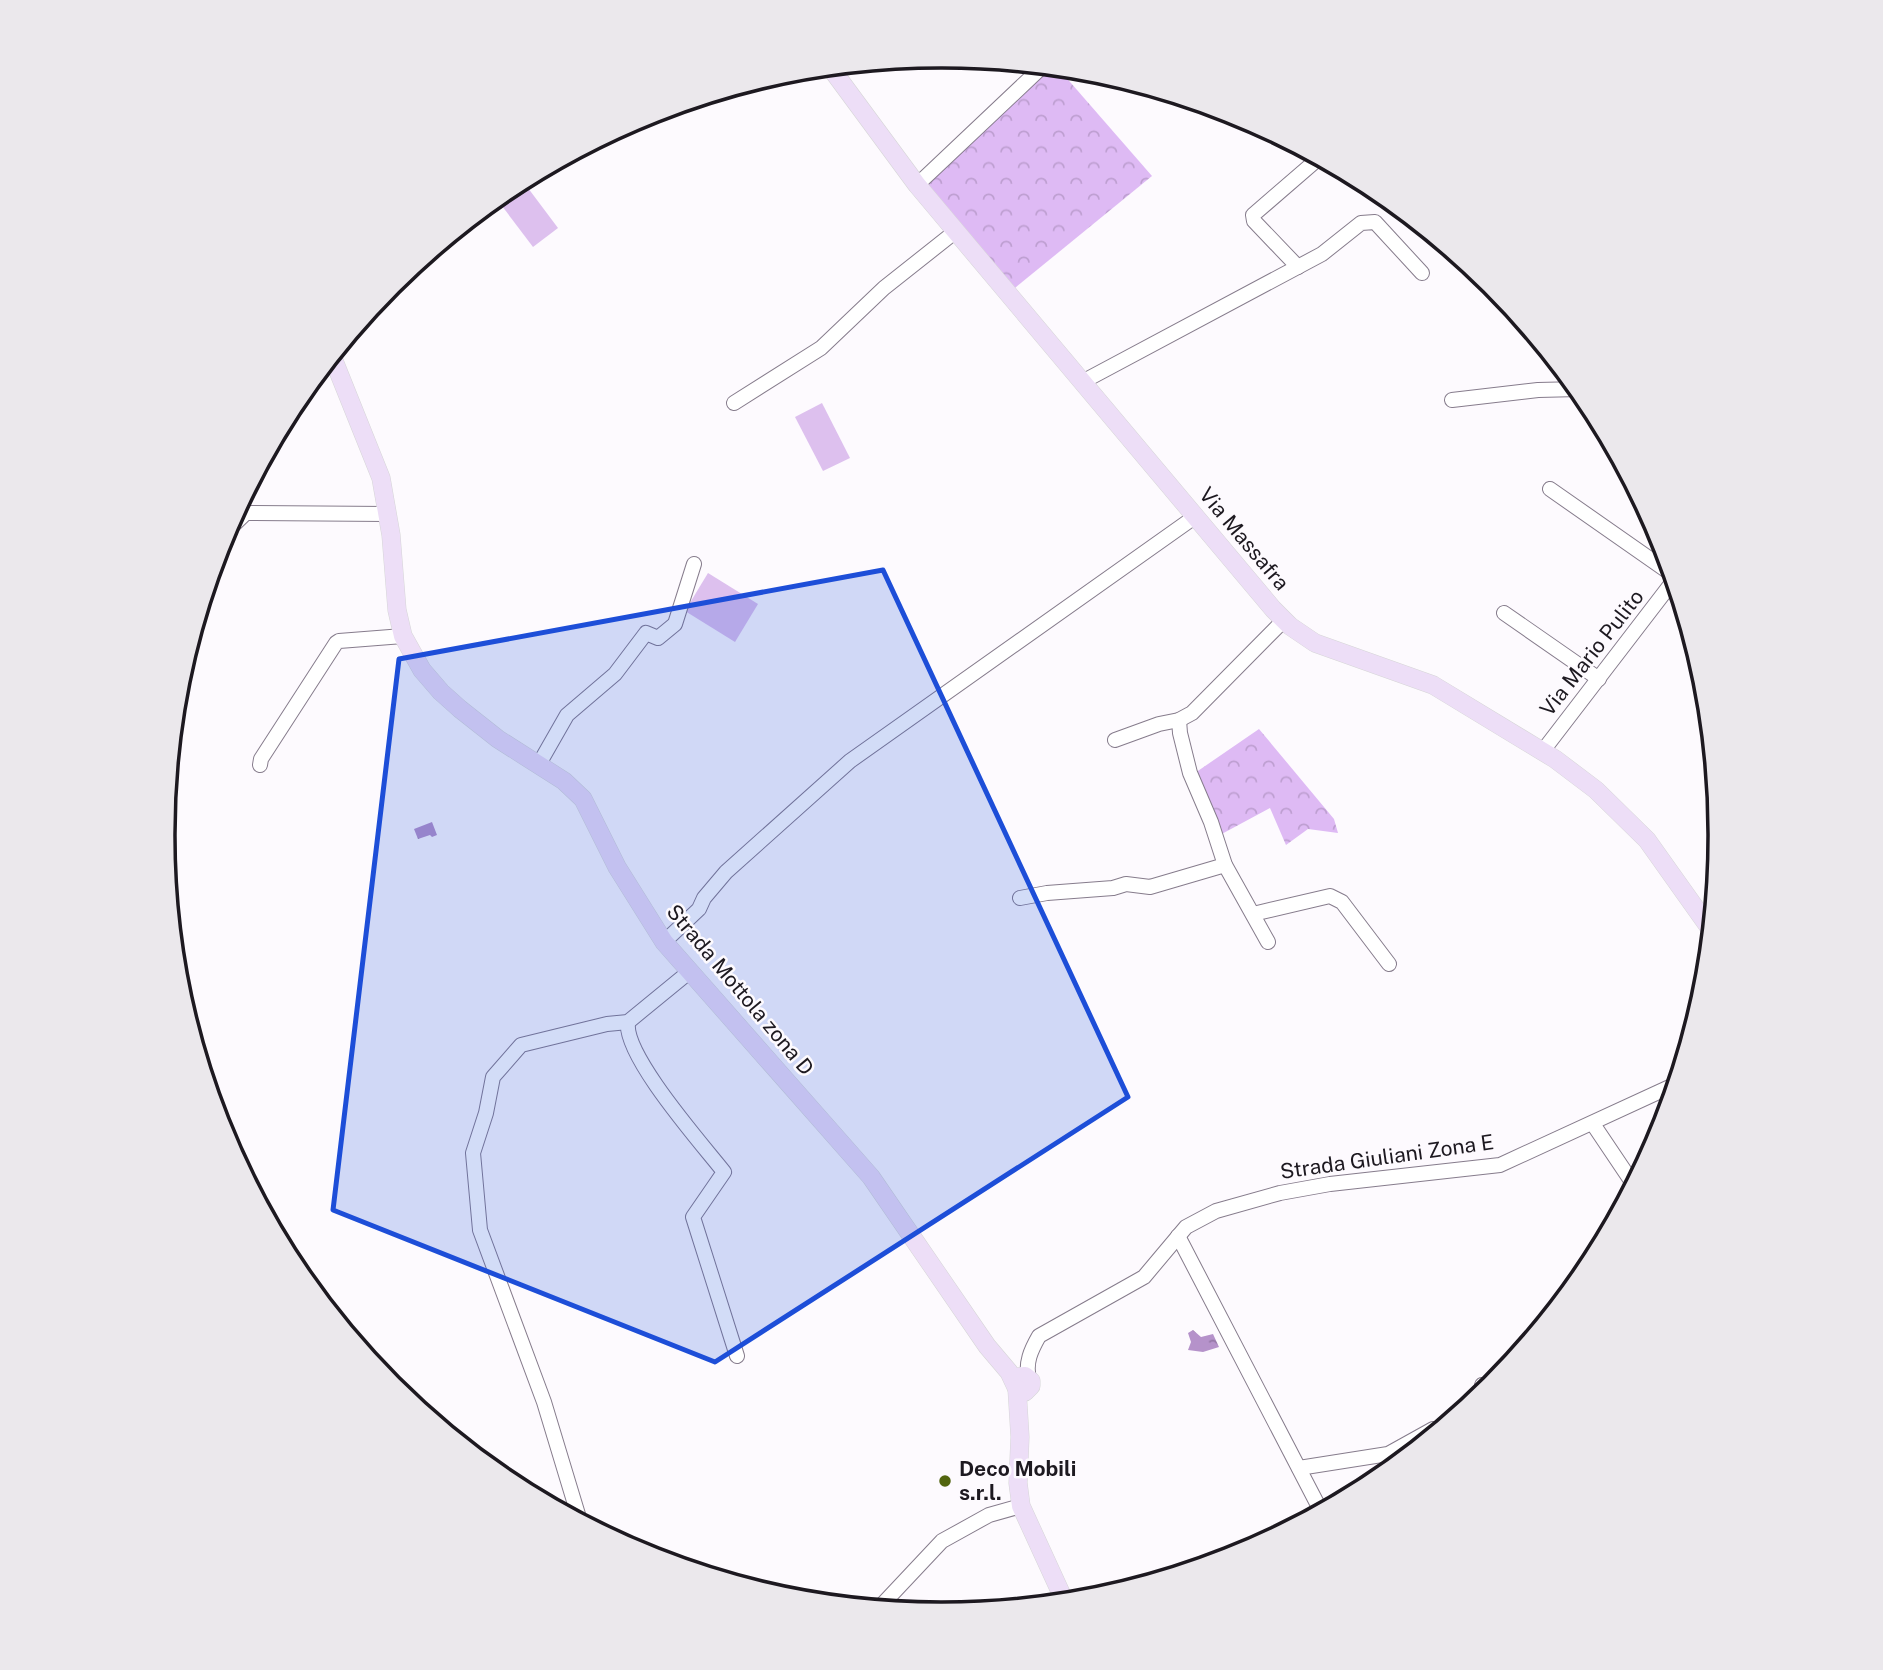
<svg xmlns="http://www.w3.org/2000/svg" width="1883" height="1670" font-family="'Public Sans',sans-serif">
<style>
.forest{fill:url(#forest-crowns)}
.pitch{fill:#ddc0ee}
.water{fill:url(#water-ripples)}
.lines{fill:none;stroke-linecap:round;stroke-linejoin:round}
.minor-casing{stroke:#867c8c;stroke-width:16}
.major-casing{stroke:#d6d6d7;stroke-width:19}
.minor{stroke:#fff;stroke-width:14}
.major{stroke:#eddef7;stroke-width:18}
.marked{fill:#1d4ed8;fill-opacity:0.2;stroke:#1d4ed8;stroke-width:5;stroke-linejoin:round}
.poi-dot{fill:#52650f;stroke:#fdfafe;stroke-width:2.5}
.labels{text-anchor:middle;stroke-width:5;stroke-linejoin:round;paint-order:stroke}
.street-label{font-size:21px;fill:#1d1920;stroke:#fdfafe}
.poi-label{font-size:21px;font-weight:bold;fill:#1d1920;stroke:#fdfafe;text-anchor:start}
.rim{fill:none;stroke:#1d1920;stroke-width:3.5}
</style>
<defs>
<pattern id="forest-crowns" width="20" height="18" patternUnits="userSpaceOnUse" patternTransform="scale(1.75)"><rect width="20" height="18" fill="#debaf4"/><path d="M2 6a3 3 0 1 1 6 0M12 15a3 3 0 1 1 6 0" fill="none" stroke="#be9fd1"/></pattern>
<pattern id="water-ripples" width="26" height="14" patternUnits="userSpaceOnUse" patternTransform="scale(1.75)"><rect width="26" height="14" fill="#b592ca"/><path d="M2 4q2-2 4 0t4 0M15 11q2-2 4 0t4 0" fill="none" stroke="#9376a4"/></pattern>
</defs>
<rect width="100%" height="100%" fill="#fdfafe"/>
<g class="forest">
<polygon points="1051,67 1057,67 1152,176 1010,292 922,184"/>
<polygon points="1259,729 1334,819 1338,833 1308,829 1286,845 1270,808 1218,836 1192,775"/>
</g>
<g class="pitch">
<polygon points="522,180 558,228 533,247 496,198"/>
<polygon points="822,403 850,458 823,471 795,417"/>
<polygon points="708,573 758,604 735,642 685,611"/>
</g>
<g class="water">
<polygon points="432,822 437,835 432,837 430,835 418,839 414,829"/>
<polygon points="1193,1330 1201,1337 1213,1334 1219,1347 1203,1352 1188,1350 1191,1342 1188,1333"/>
</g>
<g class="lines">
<g class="minor-casing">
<g id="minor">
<polyline points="917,185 1043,66"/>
<polyline points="1298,267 1254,221 1253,215 1319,158"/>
<polyline points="1084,381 1322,254 1361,223 1375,222 1422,273"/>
<polyline points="1452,400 1538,390 1579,389"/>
<polyline points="734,403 821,348 884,288 956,231"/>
<polyline points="1550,489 1673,575"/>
<polyline points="222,536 246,513 387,514"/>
<polyline points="1504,613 1599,679"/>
<polyline points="1179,720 1180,733 1190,773 1211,822 1225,865 1268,942"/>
<polyline points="1115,740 1159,724 1179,720 1192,713 1284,620"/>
<polyline points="1542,752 1674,580"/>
<polyline points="539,764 567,715 615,674 646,633 658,638 675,624 694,564"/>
<polyline points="260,765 261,759 336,643 339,641 403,636"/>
<polyline points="1020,898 1047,893 1113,888 1126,884 1150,887 1225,865"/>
<polyline points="1253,914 1330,896 1342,902 1389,964"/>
<polyline points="664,942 699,909 704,898 726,872 850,761 1196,516"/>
<path d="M 628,1022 C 623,1055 702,1144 724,1172 L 693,1217 L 737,1356"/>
<polyline points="1593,1124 1634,1185"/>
<polyline points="1178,1236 1321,1511"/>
<path d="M 1029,1378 C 1025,1363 1031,1350 1039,1336 L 1144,1277 L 1186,1227 L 1216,1211 L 1280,1193 L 1330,1184 L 1500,1165 L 1676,1084"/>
<polyline points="1482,1385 1486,1391"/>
<polyline points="1299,1468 1388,1454 1433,1429 1435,1433"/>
<polyline points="580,1521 544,1402 480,1230 473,1153 486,1113 493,1077 521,1045 607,1024 628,1022 689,972"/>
<polyline points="879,1608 942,1541 989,1515 1021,1506"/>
</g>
</g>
<g class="major-casing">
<g id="major">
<polyline points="830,67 917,185 1273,609 1290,626 1315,643 1433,685 1555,759 1596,790 1647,840 1711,930"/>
<polyline points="332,356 381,478 391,535 397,610 403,636 422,670 441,692 460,709 498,739 564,781 583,799 617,867 664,942 871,1177 987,1346 1009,1372 1017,1389 1025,1392 1031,1386 1031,1381 1025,1376 1018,1377 1015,1382"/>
<polyline points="1017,1389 1020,1437 1018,1483 1021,1506 1065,1602"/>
</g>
</g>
<use href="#minor" class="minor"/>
<use href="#major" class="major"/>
</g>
<path class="marked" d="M 883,570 L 1128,1097 L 715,1362 L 333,1210 L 399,659 Z"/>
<circle class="poi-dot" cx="945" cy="1481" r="7"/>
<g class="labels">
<g class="street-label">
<text transform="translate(1244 539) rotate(50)" y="7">Via Massafra</text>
<text transform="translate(1592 653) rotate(-52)" y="7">Via Mario Pulito</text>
<text transform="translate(740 990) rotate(50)" y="7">Strada Mottola zona D</text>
<text transform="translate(1387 1157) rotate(-8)" y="7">Strada Giuliani Zona E</text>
</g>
<g class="poi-label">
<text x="959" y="1476">Deco Mobili<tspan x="959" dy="24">s.r.l.</tspan></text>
</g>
</g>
<path d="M0 0H1883V1670H0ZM941 68H942A766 766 0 0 1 1708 834V836A766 766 0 0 1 942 1602H941A766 766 0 0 1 175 836V834A766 766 0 0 1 941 68Z" fill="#ebe8ec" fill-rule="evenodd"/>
<path class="rim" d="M941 68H942A766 766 0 0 1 1708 834V836A766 766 0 0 1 942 1602H941A766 766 0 0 1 175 836V834A766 766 0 0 1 941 68Z"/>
</svg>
